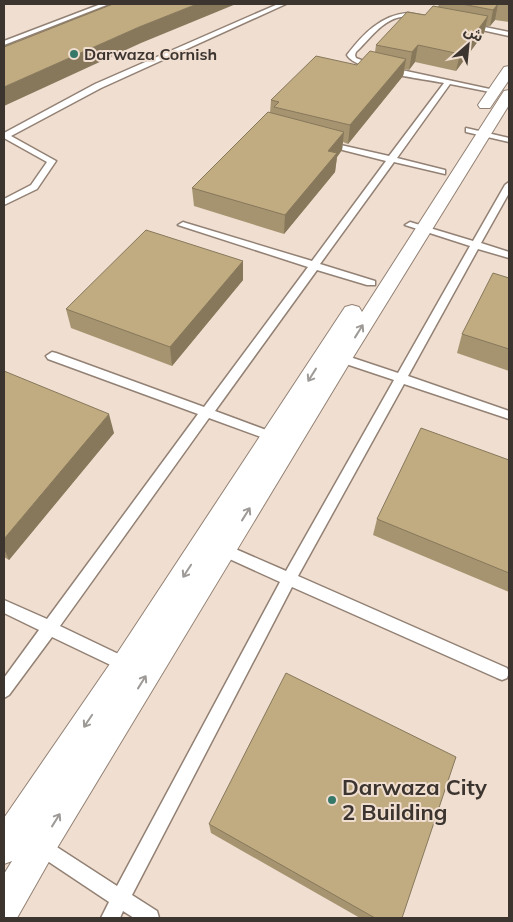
<svg xmlns="http://www.w3.org/2000/svg" width="513" height="922" font-family="Mulish,'Noto Sans Arabic',sans-serif">
<style>
.lines{fill:none;stroke-linecap:round;stroke-linejoin:round}
.lane-casing{stroke:#928174;stroke-width:3}
.street-casing{stroke:#928174;stroke-width:2}
.lane{fill:#fff;fill-rule:evenodd}
.street{fill:#fff;fill-rule:evenodd}
.wall{fill:#a69470}
.shaded-wall{fill:#87785b}
.building{fill:#c1ac82;stroke:#87785b}
.oneway{stroke:#9d9a97}
.poi-dot{fill:#377969;stroke:#f0ded0;stroke-width:2}
.labels{text-anchor:middle;stroke-width:4;stroke-linejoin:round;paint-order:stroke}
.far-poi-label{font-size:16px;font-weight:bold;fill:#3b342f;stroke:#f0ded0;text-anchor:start}
.near-poi-label{font-size:22px;font-weight:bold;fill:#3b342f;stroke:#f0ded0;text-anchor:start}
</style>
<rect width="100%" height="100%" fill="#f0ded0"/>
<g class="lines">
<g class="lane-casing">
<g id="lane">
<polygon points="101,4 109,4 4,45 4,41"/>
<polygon points="278,4 286,4 101,88 11,136 56,161 37,189 4,205 4,199 31,185 47,162 4,138 4,133 95,84"/>
<path d="M 408,13 L 424,16 C 418,20 408,16 401,17 C 382,20 369,40 356,52 L 355,55 L 356,58 L 369,63 L 499,91 L 495,93 L 450,84 L 397,158 L 445,170 L 445,174 L 394,162 L 320,264 L 375,281 L 375,285 L 367,285 L 317,270 L 215,411 L 277,434 L 279,437 L 277,440 L 269,440 L 209,418 L 60,626 L 131,660 L 134,665 L 131,670 L 126,672 L 121,670 L 52,637 L 9,695 L 4,698 L 4,678 L 39,630 L 4,613 L 4,600 L 47,619 L 198,414 L 48,359 L 46,356 L 52,352 L 56,353 L 204,407 L 308,267 L 178,225 L 183,222 L 186,223 L 312,261 L 386,161 L 323,145 L 323,141 L 389,156 L 444,83 C 425,79 355,71 347,55 C 363,34 381,15 408,13 Z"/>
<polygon points="470,24 509,32 509,36 468,27 468,25"/>
<polygon points="466,128 509,138 509,142 466,132"/>
<polygon points="509,182 509,193 481,243 509,252 509,258 478,249 408,376 509,411 509,419 404,384 298,576 507,668 509,672 507,678 502,680 497,678 292,587 132,895 157,911 159,918 134,918 123,911 120,918 101,918 109,902 34,852 31,846 34,840 40,837 46,840 117,886 280,582 214,552 212,548 214,544 219,542 224,544 286,571 394,380 331,359 329,356 335,352 398,373 470,246 405,225 410,222 473,241 505,185"/>
</g>
</g>
<g class="street-casing">
<g id="street">
<polygon points="509,66 509,80 490,108 480,108 478,105 480,102 504,67"/>
<polygon points="509,90 509,105 349,364 51,858 17,918 4,918 4,874 12,861 4,864 4,818 116,655 345,307 352,305 359,307 362,312 502,94 504,91"/>
</g>
</g>
<use href="#lane" class="lane"/>
<use href="#street" class="street"/>
</g>
<g class="wall">
<polygon points="439,4 509,4 509,22 495,20 490,26 486,26 484,33 456,71 415,62 409,70 405,69 403,76 348,144 343,142 342,150 337,157 335,172 284,234 194,206 192,188 270,113 271,100 357,65 375,52 376,45 438,7"/>
<polygon points="243,261 243,280 172,366 71,328 66,309"/>
<polygon points="509,278 509,371 457,353 462,334"/>
<polygon points="4,371 114,433 9,560 4,557"/>
<polygon points="509,460 509,592 373,535 377,519"/>
<polygon points="209,824 402,918 360,918 211,833"/>
</g>
<g class="shaded-wall">
<polygon points="197,4 236,4 141,43 4,106 4,87 139,27"/>
<polygon points="498,4 495,20 490,26 493,10"/>
<polygon points="488,16 484,33 456,71 460,54"/>
<polygon points="418,45 415,62 409,70 412,52"/>
<polygon points="406,59 403,76 348,144 350,125"/>
<polygon points="344,132 342,150 337,157 335,172 284,234 285,215 328,151"/>
<polygon points="243,261 243,280 172,366 170,347"/>
<polygon points="109,414 114,433 9,560 4,549 4,539"/>
</g>
<g class="building">
<polygon points="113,4 197,4 139,27 4,87 4,47"/>
<polygon points="462,4 498,4 493,10"/>
<polygon points="433,6 488,16 460,54 418,45 412,52 376,45 407,12 425,15"/>
<polygon points="370,51 406,59 350,125 274,107 279,102 271,100 316,56 357,65"/>
<polygon points="268,112 344,132 328,151 337,153 285,215 192,188"/>
<polygon points="146,230 243,261 170,347 66,309"/>
<polygon points="493,273 509,278 509,349 462,334"/>
<polygon points="4,371 109,414 4,539"/>
<polygon points="421,428 509,460 509,573 377,519"/>
<polygon points="286,673 456,757 402,918 375,918 209,824"/>
</g>
<defs><path id="oneway-shaft" d="M-6 0H5M1.5-3L5.5 0L1.5 3" fill="none" stroke-width="1.6" stroke-linecap="round" stroke-linejoin="round" transform="scale(1.25)"/></defs>
<g class="oneway">
<use href="#oneway-shaft" transform="translate(359 331) rotate(-58)"/>
<use href="#oneway-shaft" transform="translate(312 375) rotate(122)"/>
<use href="#oneway-shaft" transform="translate(246 514) rotate(-58)"/>
<use href="#oneway-shaft" transform="translate(187 571) rotate(123)"/>
<use href="#oneway-shaft" transform="translate(142 682) rotate(-58)"/>
<use href="#oneway-shaft" transform="translate(88 721) rotate(124)"/>
<use href="#oneway-shaft" transform="translate(56 820) rotate(-58)"/>
</g>
<g class="poi-dot">
<circle cx="74" cy="54" r="5"/>
<circle cx="332" cy="800" r="5"/>
</g>
<g class="labels">
<g class="far-poi-label">
<text x="84" y="60">Darwaza Cornish</text>
</g>
<g class="near-poi-label">
<text x="342" y="795">Darwaza City<tspan x="342" dy="25">2 Building</tspan></text>
</g>
</g>
<rect width="513" height="922" fill="none" stroke="#3b342f" stroke-width="10"/>
<g transform="translate(468 45) rotate(27)" stroke="#f0ded0" stroke-width="4" paint-order="stroke">
<path d="M0-4L9 19L0 12L-9 19Z" fill="#3b342f"/>
<text y="-8" font-size="14" font-weight="bold" text-anchor="middle" fill="#3b342f">ش</text>
</g>
</svg>
